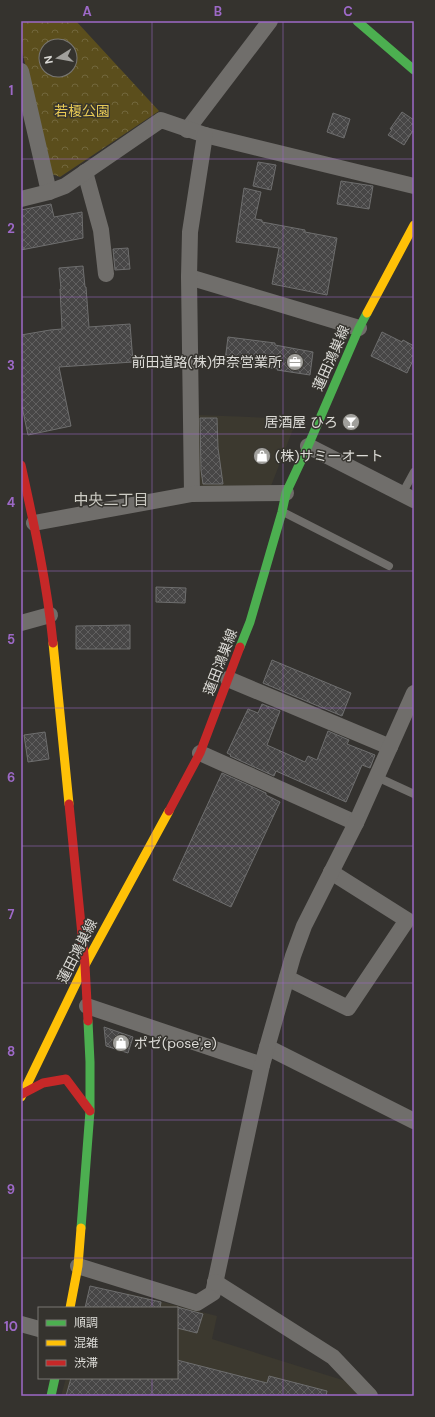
<svg xmlns="http://www.w3.org/2000/svg" width="435" height="1417" font-family="'DM Sans','Noto Sans JP',sans-serif">
<style>
.built{fill:#3c392f}
.park{fill:url(#park-crowns);fill-rule:evenodd}
.building{fill:url(#building-cross-hatch);stroke:#6e6e6e}
.lines{fill:none;stroke-linecap:round;stroke-linejoin:round}
.lane{stroke:#706e6b;stroke-width:8}
.street{stroke:#706e6b;stroke-width:16}
.fast{stroke:#4caf50;stroke-width:9}
.slow{stroke:#ffc107;stroke-width:9}
.jam{stroke:#c62828;stroke-width:9}
.grid{fill:none;stroke:#9d69c7;stroke-width:1;stroke-opacity:0.55}
.labels{text-anchor:middle;stroke-width:3;stroke-linejoin:round;paint-order:stroke}
.park-label{font-size:14px;fill:#e8ca55;stroke:#35332e}
.street-label{font-size:14px;fill:#dcdbd7;stroke:#35332e}
.poi-label{font-size:14px;fill:#dcdbd7;stroke:#35332e;text-anchor:end}
.neighbourhood-label{font-size:15px;fill:#cdccc5;stroke:#35332e}
.neatline{fill:none;stroke:#9d69c7;stroke-width:1.5}
.grid-label{font-size:13px;text-anchor:middle;font-weight:bold;fill:#9d69c7}
</style>
<defs>
<pattern id="park-crowns" width="20" height="18" patternUnits="userSpaceOnUse"><rect width="20" height="18" fill="#5b4e1c"/><path d="M2 6a3 3 0 1 1 6 0M12 15a3 3 0 1 1 6 0" fill="none" stroke="#72673c"/></pattern>
<pattern id="building-cross-hatch" width="8" height="8" patternUnits="userSpaceOnUse"><rect width="8" height="8" fill="#474646"/><path d="M0 0l8 8M0 8l8-8" fill="none" stroke="#616060"/></pattern>
</defs>
<rect width="100%" height="100%" fill="#34322f"/>
<g class="built">
<polygon points="199,415 297,419 271,486 205,490 199,484"/>
<polygon points="127,1293 217,1316 212,1339 352,1383 365,1396 61,1396 66,1378 177,1378 177,1308 124,1308"/>
</g>
<path class="park" d="M 25,21 L 76,21 L 159,111 L 60,177 L 52,174 L 21,47 L 21,25 ZM 46,46 L 70,46 L 70,70 L 46,70 Z"/>
<g class="building">
<polygon points="402,112 414,120 414,129 404,145 388,135 392,130 390,129"/>
<polygon points="333,113 350,119 344,138 327,132"/>
<polygon points="258,162 276,165 271,190 253,186"/>
<polygon points="341,181 373,186 369,209 337,204"/>
<polygon points="244,188 261,192 255,219 262,220 262,222 305,230 305,232 337,238 327,295 272,284 279,248 236,242"/>
<polygon points="51,204 54,217 82,212 83,238 21,250 21,210"/>
<polygon points="128,248 130,269 115,270 113,249"/>
<polygon points="83,266 85,287 86,287 89,327 130,324 133,362 59,367 71,426 28,435 21,402 21,335 50,330 62,329 60,289 61,289 59,268"/>
<polygon points="382,332 402,342 403,340 414,346 414,358 407,373 371,356"/>
<polygon points="228,337 275,343 275,345 313,352 310,375 277,370 278,369 225,361"/>
<polygon points="200,418 217,418 218,448 223,484 203,484 201,470"/>
<polygon points="156,587 186,588 185,603 156,602"/>
<polygon points="130,625 130,649 76,649 76,626"/>
<polygon points="272,660 351,693 342,716 263,683"/>
<polygon points="262,704 280,711 267,745 305,762 308,756 317,760 328,731 349,740 347,744 375,755 370,768 362,765 346,802 276,771 274,776 230,756 231,755 227,753 248,709 258,713"/>
<polygon points="45,732 49,759 28,762 24,735"/>
<polygon points="222,773 266,793 266,795 280,802 231,907 173,880"/>
<polygon points="104,1027 133,1037 128,1053 106,1046"/>
<polygon points="90,1286 161,1302 160,1308 85,1308"/>
<polygon points="177,1307 203,1314 197,1333 177,1328"/>
<polygon points="177,1360 267,1383 269,1376 327,1391 326,1396 66,1396 71,1378 177,1378"/>
</g>
<g class="lines">
<g class="lane">
<polyline points="402,494 414,472"/>
<polyline points="283,512 389,566"/>
<polyline points="377,777 414,794"/>
</g>
<g class="street">
<polyline points="21,71 49,192"/>
<polyline points="187,130 270,21"/>
<polyline points="85,172 101,230 106,274"/>
<polyline points="21,199 49,192 65,186 161,120 205,135 414,186"/>
<polyline points="189,277 359,328"/>
<polyline points="308,446 414,500"/>
<polyline points="192,494 189,277 190,232 205,135"/>
<polyline points="34,523 192,494 286,493"/>
<polyline points="21,623 50,615"/>
<polyline points="228,679 390,747"/>
<polyline points="200,753 356,823"/>
<polyline points="287,978 348,1008 407,920 331,872"/>
<polyline points="87,1006 262,1065"/>
<polyline points="267,1047 414,1121"/>
<polyline points="78,1266 197,1303 213,1293 262,1065 293,956 304,926 356,823 414,693"/>
<polyline points="215,1282 333,1357 370,1396"/>
<polyline points="21,1324 39,1329"/>
</g>
<g class="fast">
<polyline points="357,21 414,70"/>
<polyline points="240,647 250,622 282,512 286,493 308,446 359,328 367,313"/>
<polyline points="81,1228 90,1111 90,1062 88,1021"/>
<polyline points="51,1396 55,1378"/>
</g>
<g class="slow">
<polyline points="367,313 414,225"/>
<polyline points="53,643 69,804"/>
<polyline points="21,1097 85,965 169,811"/>
<polyline points="70,1308 78,1266 81,1228"/>
</g>
<g class="jam">
<path d="M 21,465 C 34,524 47,583 53,643"/>
<polyline points="69,804 85,965 88,1021"/>
<polyline points="169,811 200,753 240,647"/>
<polyline points="22,1094 43,1083 66,1079 90,1111"/>
</g>
</g>
<path class="grid" d="M 152,21 L 152,1308M 283,21 L 283,1396M 21,159 L 414,159M 21,297 L 414,297M 21,434 L 414,434M 21,571 L 414,571M 21,708 L 414,708M 21,846 L 414,846M 21,983 L 414,983M 21,1120 L 414,1120M 21,1258 L 414,1258M 152,1378 L 152,1396"/>
<defs>
<g id="office-disc" transform="scale(0.9)"><circle r="9.5" fill="#a1a09c" stroke="#35332e"/><path d="M-6-3h4V-5.5h4V-3h4V5H-6ZM-1-4.5V-3h2v-1.5ZM-6 0V1H6V0Z" fill="#fff"/></g>
<g id="bar-disc" transform="scale(0.9)"><circle r="9.5" fill="#a1a09c" stroke="#35332e"/><path d="M-6-5H6L.8 .8V4.5H3.5V6h-7V4.5H-.8V.8Z" fill="#fff"/></g>
<g id="shop-disc" transform="scale(0.9)"><circle r="9.5" fill="#a1a09c" stroke="#35332e"/><path d="M-5-2.5h2.3a2.7 3.5 0 0 1 5.4 0H5L5.5 6h-11ZM-1.5-2.5h3a1.5 2.3 0 0 0-3 0Z" fill="#fff"/></g>
</defs>
<g fill-rule="evenodd">
<use href="#office-disc" x="295" y="362"/>
<use href="#bar-disc" x="351" y="422"/>
<use href="#shop-disc" x="262" y="456"/>
<use href="#shop-disc" x="121" y="1043"/>
</g>
<g class="labels">
<g class="park-label">
<text x="82" y="116">若榎公園</text>
</g>
<g class="street-label">
<text transform="translate(331 358) rotate(-66)" y="5">蓮田鴻巣線</text>
<text transform="translate(220 662) rotate(-69)" y="5">蓮田鴻巣線</text>
<text transform="translate(77 951) rotate(-63)" y="5">蓮田鴻巣線</text>
</g>
<g class="poi-label">
<text x="282" y="367">前田道路(株)伊奈営業所</text>
<text x="338" y="427">居酒屋 ひろ</text>
<text x="275" y="461" text-anchor="start">(株)サミーオート</text>
<text x="134" y="1048" text-anchor="start">ポゼ(pose',e)</text>
</g>
<g class="neighbourhood-label">
<text x="111" y="505">中央二丁目</text>
</g>
</g>
<rect width="435" height="1417" fill="none" stroke="#35332e" stroke-width="44"/>
<rect x="38" y="1307" width="140" height="72" fill="#35332e" stroke="#787672"/>
<rect x="46" y="1320" width="20" height="6" fill="#4caf50" stroke="#787672"/>
<text x="74" y="1327" font-size="12" fill="#dcdbd7">順調</text>
<rect x="46" y="1340" width="20" height="6" fill="#ffc107" stroke="#787672"/>
<text x="74" y="1347" font-size="12" fill="#dcdbd7">混雑</text>
<rect x="46" y="1360" width="20" height="6" fill="#c62828" stroke="#787672"/>
<text x="74" y="1367" font-size="12" fill="#dcdbd7">渋滞</text>
<g transform="translate(58 58) rotate(259)"><circle r="19" fill="#35332e" stroke="#787672"/>
<path d="M0-3L7 15L0 10L-7 15Z" fill="#a1a09c"/>
<text y="-6" font-size="11" font-weight="bold" text-anchor="middle" fill="#dcdbd7">N</text>
</g>
<rect x="22" y="22" width="391" height="1373" class="neatline"/>
<g class="grid-label">
<text x="87" y="16">A</text>
<text x="218" y="16">B</text>
<text x="348" y="16">C</text>
<text x="11" y="95">1</text>
<text x="11" y="233">2</text>
<text x="11" y="370">3</text>
<text x="11" y="507">4</text>
<text x="11" y="644">5</text>
<text x="11" y="782">6</text>
<text x="11" y="919">7</text>
<text x="11" y="1056">8</text>
<text x="11" y="1194">9</text>
<text x="11" y="1331">10</text>
</g>
</svg>
